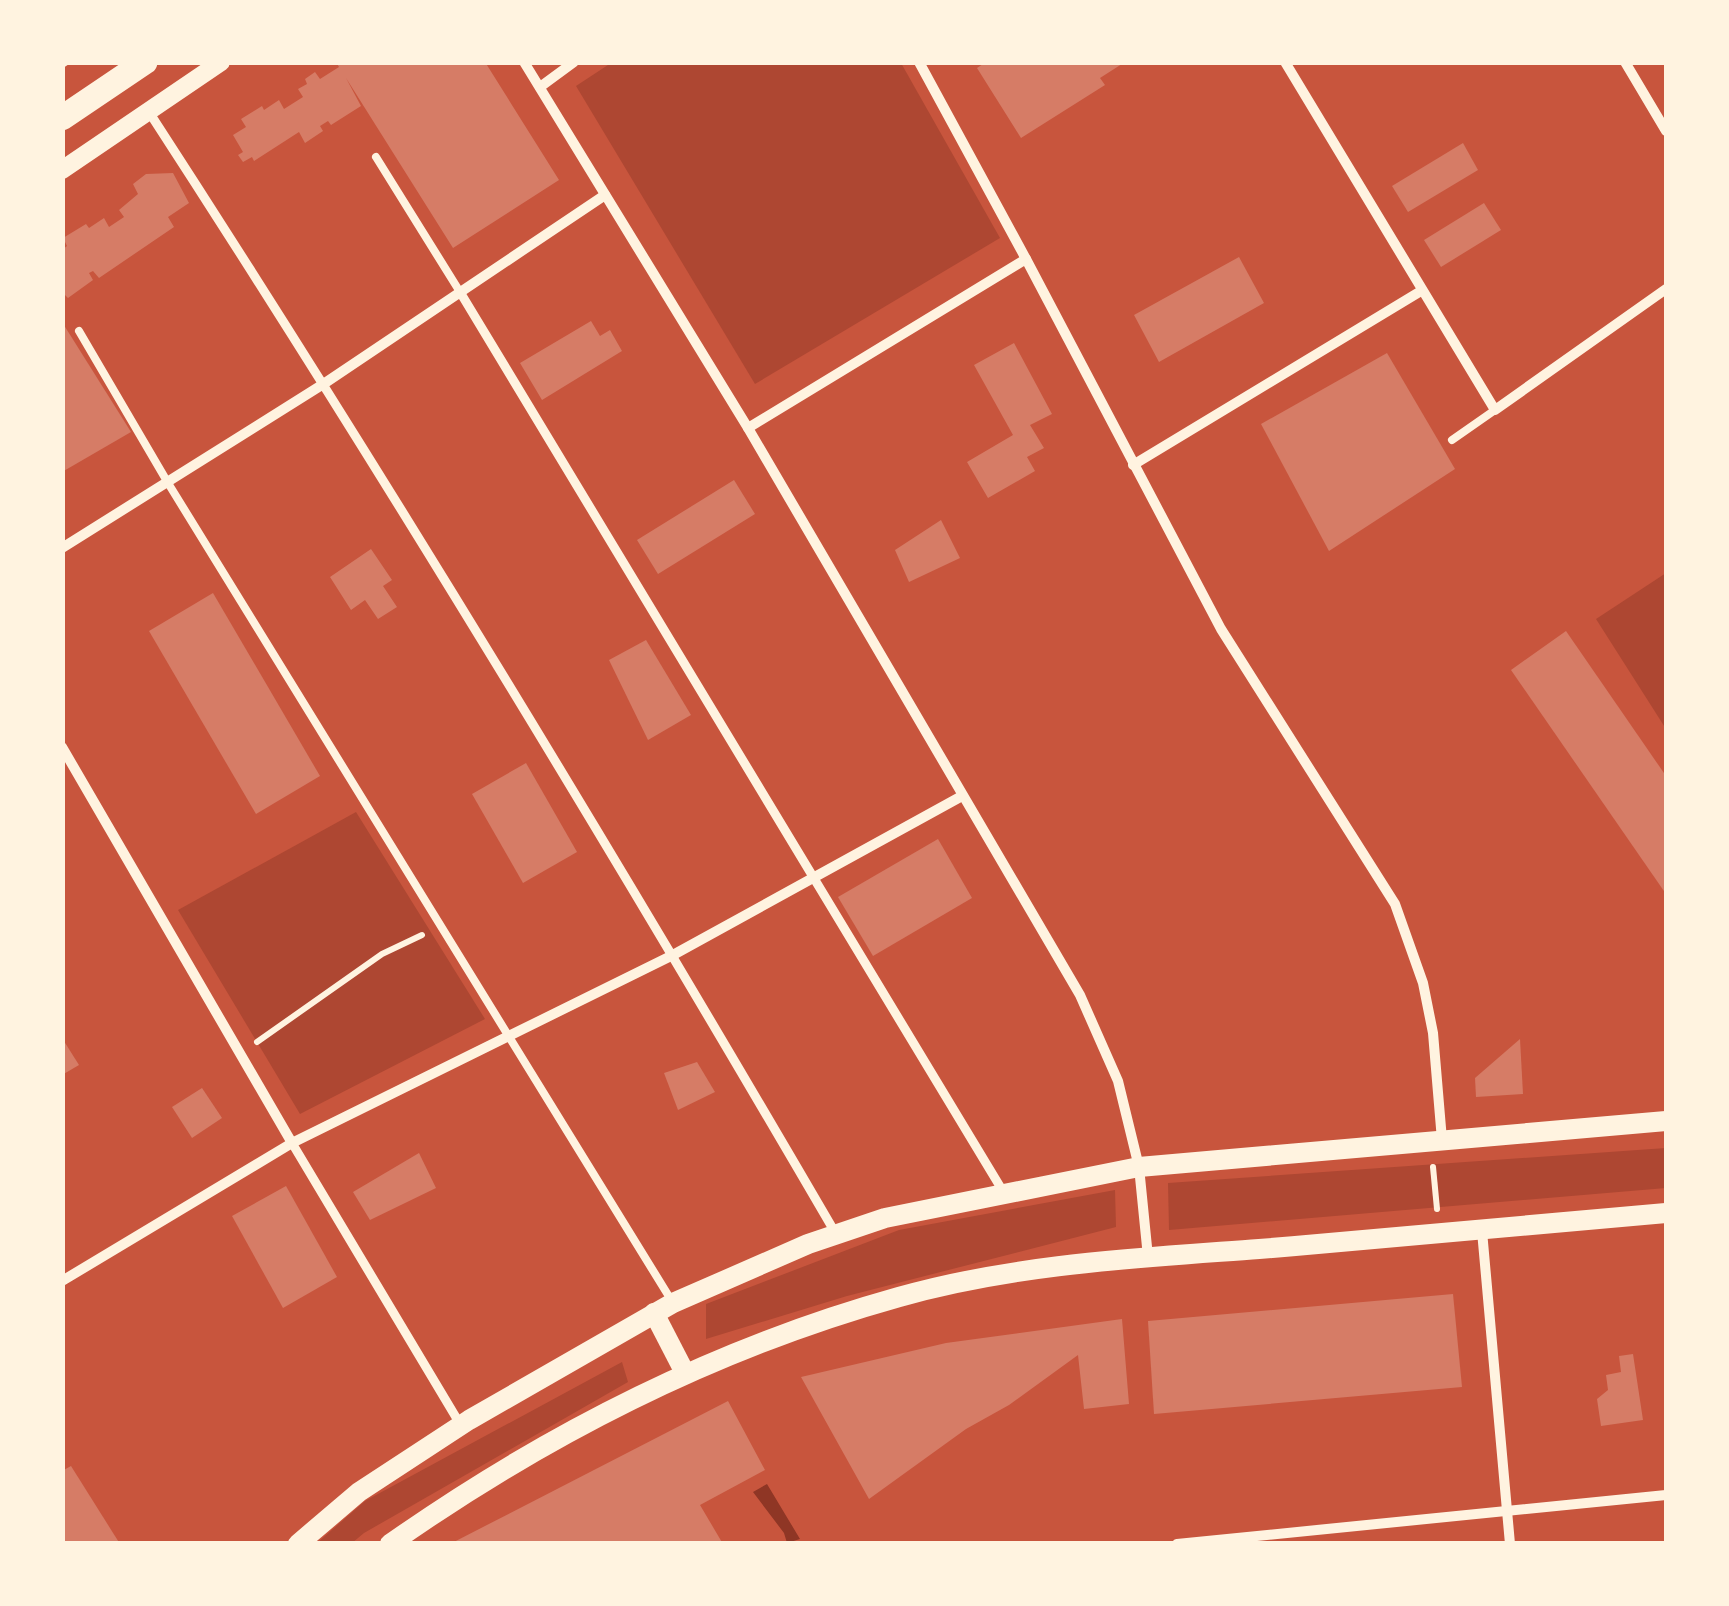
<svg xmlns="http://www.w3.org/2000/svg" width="1729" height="1606" font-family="Raleway,sans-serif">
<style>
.green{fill:#ae4732}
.water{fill:#8f3625}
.building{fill:#d67c66}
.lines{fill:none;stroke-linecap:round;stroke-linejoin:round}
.path{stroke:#fff3e0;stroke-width:6}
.service{stroke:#fff3e0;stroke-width:8}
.pedestrian{stroke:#fff3e0;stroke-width:9}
.minor{stroke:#fff3e0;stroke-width:10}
.tertiary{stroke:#fff3e0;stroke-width:18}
.secondary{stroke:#fff3e0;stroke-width:20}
.primary{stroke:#fff3e0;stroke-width:25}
</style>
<rect width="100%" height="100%" fill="#c8553d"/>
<g class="green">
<polygon points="611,63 901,63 1000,238 755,384 576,86"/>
<polygon points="1666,573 1666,729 1596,619"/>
<polygon points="356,812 485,1019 300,1114 178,910"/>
<polygon points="1666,1148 1666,1188 1169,1230 1168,1183"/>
<polygon points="1115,1190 1116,1227 847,1296 706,1339 706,1304 899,1230"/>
<polygon points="622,1362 628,1382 364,1533 352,1543 317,1543 365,1501"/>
</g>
<polygon class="water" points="767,1484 800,1539 787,1543 784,1533 753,1492"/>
<g class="building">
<polygon points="336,62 485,62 559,180 453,248 346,78 361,106 331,125 328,121 320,126 323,131 305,143 299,132 254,161 252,157 243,162 238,155 243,152 233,135 246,127 241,119 262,106 264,110 279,100 284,109 303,97 298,89 307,84 305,79 315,72 320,79 339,67"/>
<polygon points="986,62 1125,62 1100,78 1105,85 1021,138 977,68"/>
<polygon points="1463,143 1478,170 1408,212 1392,186"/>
<polygon points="173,173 189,203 168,217 174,227 99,278 93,271 89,273 93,280 68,298 62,292 62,250 67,246 63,238 86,224 89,228 104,218 109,227 124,217 119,210 138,194 133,184 146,174"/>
<polygon points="1484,203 1501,230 1441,267 1424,240"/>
<polygon points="1239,257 1264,303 1159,362 1134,315"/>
<polygon points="591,321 600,336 610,330 622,351 542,400 520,363"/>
<polygon points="62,322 131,432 62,472"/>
<polygon points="1014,343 1052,414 1030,425 1044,448 1027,457 1035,471 988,498 967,462 1013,435 974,365"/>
<polygon points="1387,353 1455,469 1329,551 1261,424"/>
<polygon points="734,480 755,514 658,574 637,540"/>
<polygon points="941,520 960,558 909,582 895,550"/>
<polygon points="371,549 392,580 383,586 397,607 378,619 365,600 351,610 330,577"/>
<polygon points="213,593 320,776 256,814 149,631"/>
<polygon points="1566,631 1666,776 1666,894 1511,670"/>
<polygon points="646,640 691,715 648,740 609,660"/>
<polygon points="526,763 577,852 523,883 472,794"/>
<polygon points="938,839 972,898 873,956 838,897"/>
<polygon points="62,1038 79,1065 62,1075"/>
<polygon points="1520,1039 1523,1094 1476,1097 1475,1078"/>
<polygon points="697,1062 715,1092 678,1110 664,1073"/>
<polygon points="202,1088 222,1118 192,1138 172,1107"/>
<polygon points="419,1153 436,1188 370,1220 353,1192"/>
<polygon points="286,1186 337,1277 283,1308 232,1216"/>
<polygon points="1453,1294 1462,1387 1154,1414 1148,1321"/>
<polygon points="1122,1319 1129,1404 1084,1409 1078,1355 1009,1405 966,1429 869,1499 801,1377 946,1343"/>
<polygon points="1633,1354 1643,1420 1601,1426 1597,1399 1608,1390 1606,1375 1621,1372 1619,1356"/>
<polygon points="728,1401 765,1470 700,1505 723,1544 450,1544"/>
<polygon points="71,1466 120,1544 62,1544 62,1471"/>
</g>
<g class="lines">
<g class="path">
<polyline points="257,1042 382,954 422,935"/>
<polyline points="1433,1167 1437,1209"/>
</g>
<g class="service">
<polyline points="62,64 65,62"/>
<polyline points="376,157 460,292"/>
<polyline points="79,331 168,483 673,1303"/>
<polyline points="1452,440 1495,410"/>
</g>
<g class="pedestrian">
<path d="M 149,112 C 388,480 615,855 836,1234"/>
<polyline points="460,292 1004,1193"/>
<polyline points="292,1143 460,1424"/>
</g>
<g class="minor">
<polyline points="524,62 748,428 1080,995 1118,1081 1139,1167 1148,1257"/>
<polyline points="919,62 1026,259 1221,629 1395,904 1423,983 1433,1033 1442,1140"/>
<polyline points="1285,62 1495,410 1666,289"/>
<polyline points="1625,62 1666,131"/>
<polyline points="540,87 574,62"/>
<polyline points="748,428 1026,259"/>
<polyline points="1133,465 1421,291"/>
<polyline points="62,548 325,383 605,195"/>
<polyline points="62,747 292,1143"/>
<polyline points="1482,1231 1510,1544"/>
<polyline points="62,1281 292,1143 673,955 962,796"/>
<polyline points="1177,1544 1666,1495"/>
</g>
<polyline class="tertiary" points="62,170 221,62"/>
<g class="secondary">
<polyline points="654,1313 685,1373"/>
<polyline points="298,1544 359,1492 469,1420 673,1303 808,1244 885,1218 1139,1167 1666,1121"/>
<path d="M 390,1544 C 545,1435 716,1348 899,1297 C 1015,1264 1139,1258 1259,1249 C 1395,1238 1531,1226 1666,1213"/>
</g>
<polyline class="primary" points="62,118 145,62"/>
</g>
<rect width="1729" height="1606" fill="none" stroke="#fff3e0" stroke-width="130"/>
</svg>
